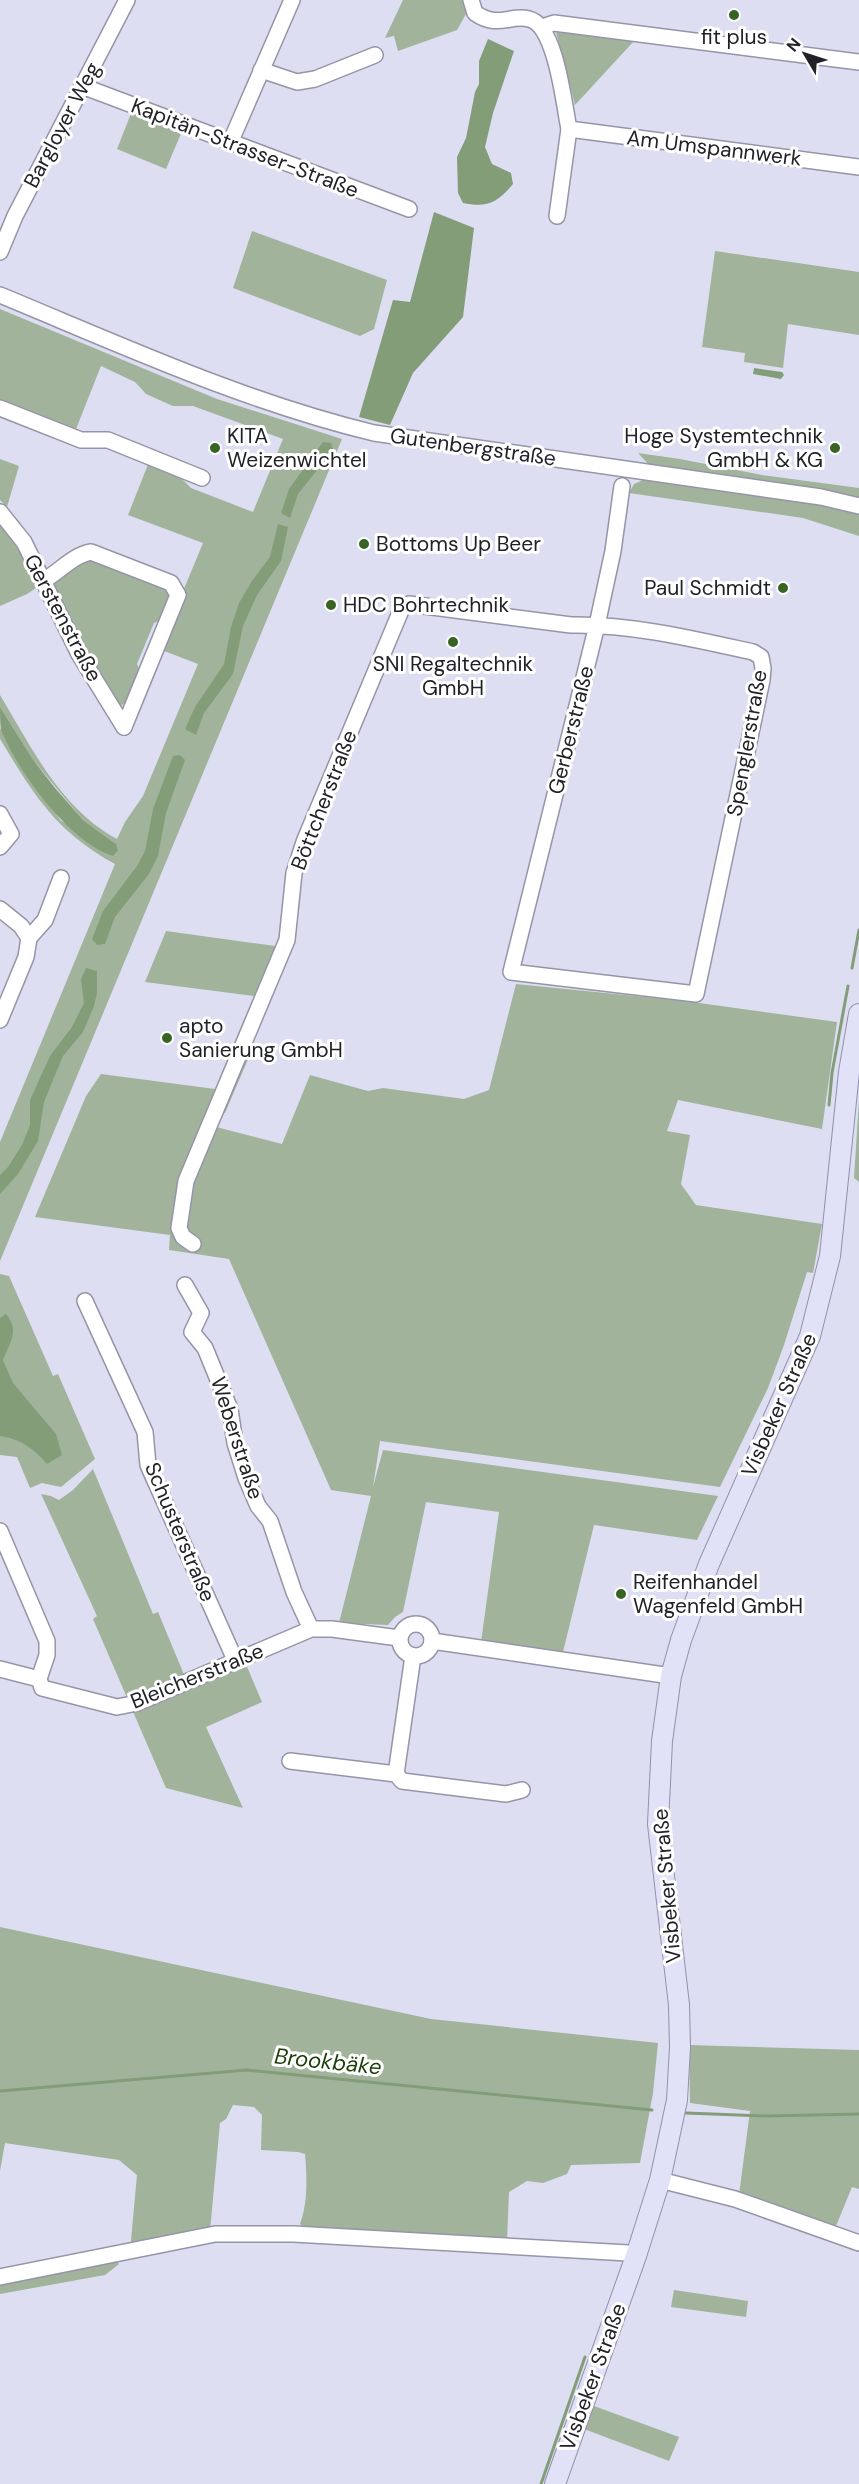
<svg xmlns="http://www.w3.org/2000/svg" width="859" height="2484" font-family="'DM Sans',sans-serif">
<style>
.green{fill:#a2b39b}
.water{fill:#839d79}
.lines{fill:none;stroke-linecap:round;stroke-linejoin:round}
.stream{stroke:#839d79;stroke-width:3}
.minor-casing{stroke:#9595a8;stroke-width:18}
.major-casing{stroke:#9191ab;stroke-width:22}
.minor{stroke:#fff;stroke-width:15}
.major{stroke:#e1e1f7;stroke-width:20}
.poi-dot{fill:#376422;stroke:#fff;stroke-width:2}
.labels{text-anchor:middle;stroke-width:6;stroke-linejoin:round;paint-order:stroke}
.poi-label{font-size:21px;fill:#212128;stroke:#fff;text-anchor:start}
.street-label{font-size:21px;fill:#212128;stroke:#fff}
.water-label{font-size:22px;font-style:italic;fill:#1c3f09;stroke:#fff}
</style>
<rect width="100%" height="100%" fill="#dddef1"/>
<g class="green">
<polygon points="403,0 465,0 466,14 457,30 398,51 394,36 385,38"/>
<polygon points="556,32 634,41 575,105"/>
<polygon points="132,111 182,131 166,169 117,149"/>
<polygon points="252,231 387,280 374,329 360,336 233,288"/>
<polygon points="715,251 859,272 859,335 788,324 783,368 744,362 745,353 702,347"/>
<path d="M 0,309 L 217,399 L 342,439 L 0,1261 L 0,1142 L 115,864 C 55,831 34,795 0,739 L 0,728 L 22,767 L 61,821 L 116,844 L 83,820 L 34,761 L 0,707 L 0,695 C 32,748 60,808 117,839 L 125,822 L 143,796 L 198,664 L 159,649 L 203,543 L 128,515 L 149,462 L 183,480 L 191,488 L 253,512 L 283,439 L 193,406 L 173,406 L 146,394 L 135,382 L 101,366 L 76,429 L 0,400 Z"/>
<polygon points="638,453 680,459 762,475 859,488 859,499 822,490 650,466"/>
<polygon points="0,459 19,466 7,507 0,500"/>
<polygon points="643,480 820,502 859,512 859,536 803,518 629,493 634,484"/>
<polygon points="0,522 18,549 36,588 27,594 0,606"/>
<polygon points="84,556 161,582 169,594 159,621 154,623 137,664 139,669 125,703 120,706 67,616 53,587 56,579"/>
<polygon points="166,931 275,946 290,954 285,960 246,1055 249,1057 225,1113 222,1113 216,1127 282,1144 310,1075 368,1091 383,1088 464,1099 489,1090 516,984 685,1001 837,1022 822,1129 678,1100 667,1131 690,1135 681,1184 696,1205 822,1224 813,1273 807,1272 784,1345 768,1388 720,1487 380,1441 373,1487 383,1450 718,1496 697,1540 594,1525 563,1652 481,1642 499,1512 426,1502 403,1612 395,1617 388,1625 339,1623 371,1496 331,1490 229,1259 169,1250 170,1235 35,1217 86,1096 101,1074 215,1089 254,996 145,982"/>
<polygon points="859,1100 859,1182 854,1178"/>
<polygon points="0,1274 9,1276 53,1376 58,1374 95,1459 61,1487 42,1483 30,1488 17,1457 0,1455"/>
<polygon points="93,1469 153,1614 158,1612 185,1677 245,1662 262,1702 206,1727 243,1808 166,1788 93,1619 97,1616 41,1494 51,1496 59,1500 73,1490"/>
<path d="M 0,1927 L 431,2019 L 658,2043 L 653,2093 L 640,2163 L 571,2165 L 567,2174 L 543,2183 L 527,2181 L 509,2192 L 507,2241 L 306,2229 L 300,2224 C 308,2203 307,2176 305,2154 L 298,2152 L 261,2150 L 262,2115 L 254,2107 L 233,2105 L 226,2119 L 220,2123 L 210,2231 L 132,2246 L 131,2240 L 137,2175 L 119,2160 L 5,2143 L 0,2171 Z"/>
<polygon points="689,2045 859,2050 859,2189 852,2187 836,2226 739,2195 750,2111 690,2103"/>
<polygon points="115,2259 119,2264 105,2275 0,2294 0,2281"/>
<polygon points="674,2290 748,2301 746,2317 671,2307"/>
<polygon points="594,2406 679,2437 669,2461 584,2429"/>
</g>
<g class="water">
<path d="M 488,39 L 514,51 L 493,113 L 485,147 L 492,164 L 511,173 L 513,184 C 497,203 487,208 463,203 L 458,193 L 457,157 L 466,138 L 475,92 L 479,84 L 479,61 Z"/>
<polygon points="434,212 474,228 463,317 413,373 390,425 359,417 393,300 410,302"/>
<polygon points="754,368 782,372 784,375 781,379 753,374"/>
<polygon points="323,442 331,443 333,450 298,494 290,518 281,513 289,489"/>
<polygon points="278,524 288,527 281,561 257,595 243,626 233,674 204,713 196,735 185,729 195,707 224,664 231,627 239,603 252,581 270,557"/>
<path d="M 0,707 L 34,761 L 55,788 L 83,820 L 116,844 L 118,850 L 113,856 C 69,842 18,772 1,730 C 0,723 0,714 0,707 Z"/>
<polygon points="180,755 185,760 166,813 158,856 149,874 115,917 105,944 97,945 92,939 103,911 137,866 145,851 153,809 173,756"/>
<polygon points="86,968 97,971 97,993 94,1006 83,1032 63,1056 44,1102 38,1141 18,1174 0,1194 0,1175 8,1167 22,1145 30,1125 30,1100 50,1056 72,1027 84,1003 81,979"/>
<path d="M 6,1314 C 20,1331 10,1342 3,1360 L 13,1383 L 56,1434 L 62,1455 L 47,1464 C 33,1448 21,1439 0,1436 L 0,1318 Z"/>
</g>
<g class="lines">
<g class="stream">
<polyline points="852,968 859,930"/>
<polyline points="829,1105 832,1073 848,986"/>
<polyline points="0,2091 247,2070 652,2110"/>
<polyline points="686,2113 767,2116 859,2114"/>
<polyline points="541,2484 585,2357"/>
</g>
<g class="minor-casing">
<g id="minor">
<path d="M 471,0 L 475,13 C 498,29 510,14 529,19 C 556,25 564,105 569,129 L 859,167"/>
<polyline points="542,27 554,23 859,62"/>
<polyline points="261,70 297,82 315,79 375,55"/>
<polyline points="82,86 409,209"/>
<polyline points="230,143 292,0"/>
<polyline points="557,216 569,129"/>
<polyline points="0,252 15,216 127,0"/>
<path d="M 0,295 C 121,345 245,402 374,433 L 821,497 L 859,506"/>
<polyline points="0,408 81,440 108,440 202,478"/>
<polyline points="0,512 24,542 79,654 124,727"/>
<path d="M 43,581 C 59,572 73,555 91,552 L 171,583 L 178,595 L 124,727"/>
<polyline points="0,814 11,834 0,847"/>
<polyline points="0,909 21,926 29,938"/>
<polyline points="29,938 45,920 61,878"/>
<polyline points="0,1020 26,957 29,938"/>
<path d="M 193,1244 L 183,1237 L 179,1228 L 186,1181 L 287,940 L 294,873 L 304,842 L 402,608 L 409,604 L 571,625 C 632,624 694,639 753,652 L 761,657 L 763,668 L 762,680 L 696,994 L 511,972 L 597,625 L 613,551 L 622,486"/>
<polyline points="185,1285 201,1313 192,1332 205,1348 230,1409 235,1443 246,1478 258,1506 270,1521 294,1592 311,1629"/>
<polyline points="85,1301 145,1432 148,1465 236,1662"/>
<polyline points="0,1531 47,1641 47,1655 39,1679"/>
<circle cx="416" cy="1640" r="16"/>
<polyline points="432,1641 671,1676"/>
<polyline points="0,1669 39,1679 42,1688 117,1707 137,1703 311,1629 332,1629 399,1638"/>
<polyline points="290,1761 396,1774 402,1781 506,1794 522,1790"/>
<polyline points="396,1774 413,1656"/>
<polyline points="660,2180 735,2199 859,2243"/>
<polyline points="0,2277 215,2234 294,2234 628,2253 636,2256"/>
</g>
</g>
<g class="major-casing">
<polyline id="major" points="555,2484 636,2256 660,2180 677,2100 680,2047 679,2005 658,1824 662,1741 671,1676 681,1640 709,1564 810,1336 830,1256 849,1072 859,1014"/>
</g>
<use href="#minor" class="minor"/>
<use href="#major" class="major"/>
</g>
<g class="poi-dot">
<circle cx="734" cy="15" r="6"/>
<circle cx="215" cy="448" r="6"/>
<circle cx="835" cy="448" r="6"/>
<circle cx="364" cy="544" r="6"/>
<circle cx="783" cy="588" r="6"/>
<circle cx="331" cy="605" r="6"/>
<circle cx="453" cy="642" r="6"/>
<circle cx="167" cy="1038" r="6"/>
<circle cx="621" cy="1594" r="6"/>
</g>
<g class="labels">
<g class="poi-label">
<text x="734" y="44" text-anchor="middle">fit plus</text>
<text x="227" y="443">KITA<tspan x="227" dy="24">Weizenwichtel</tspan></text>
<text x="823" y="443" text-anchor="end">Hoge Systemtechnik<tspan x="823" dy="24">GmbH &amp; KG</tspan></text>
<text x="376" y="551">Bottoms Up Beer</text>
<text x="771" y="595" text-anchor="end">Paul Schmidt</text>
<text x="343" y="612">HDC Bohrtechnik</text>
<text x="453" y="671" text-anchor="middle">SNI Regaltechnik<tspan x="453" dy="24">GmbH</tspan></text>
<text x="179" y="1033">apto<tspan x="179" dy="24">Sanierung GmbH</tspan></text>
<text x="633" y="1589">Reifenhandel<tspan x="633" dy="24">Wagenfeld GmbH</tspan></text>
</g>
<g class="street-label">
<text transform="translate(62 125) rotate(-62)" y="7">Bargloyer Weg</text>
<text transform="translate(245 148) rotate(21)" y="7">Kapitän-Strasser-Straße</text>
<text transform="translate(714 148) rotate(7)" y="7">Am Umspannwerk</text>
<text transform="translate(473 447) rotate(8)" y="7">Gutenbergstraße</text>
<text transform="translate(63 618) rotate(62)" y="7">Gerstenstraße</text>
<text transform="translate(571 730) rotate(-76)" y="7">Gerberstraße</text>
<text transform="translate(747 743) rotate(-80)" y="7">Spenglerstraße</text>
<text transform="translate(324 800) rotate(-69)" y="7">Böttcherstraße</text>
<text transform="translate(779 1405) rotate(-66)" y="7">Visbeker Straße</text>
<text transform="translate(237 1438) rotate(72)" y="7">Weberstraße</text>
<text transform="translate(180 1532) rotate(67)" y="7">Schusterstraße</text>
<text transform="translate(197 1676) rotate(-22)" y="7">Bleicherstraße</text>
<text transform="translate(667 1886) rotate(-95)" y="7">Visbeker Straße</text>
<text transform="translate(593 2377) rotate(-70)" y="7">Visbeker Straße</text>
</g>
<g class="water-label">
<text transform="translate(328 2061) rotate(6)" y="8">Brookbäke</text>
</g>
</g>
<g transform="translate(805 54) rotate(309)" stroke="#ffffff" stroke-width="4.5" paint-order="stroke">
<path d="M0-4.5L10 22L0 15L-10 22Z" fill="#212128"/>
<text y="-9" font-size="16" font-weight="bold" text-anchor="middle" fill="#212128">N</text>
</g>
</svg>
